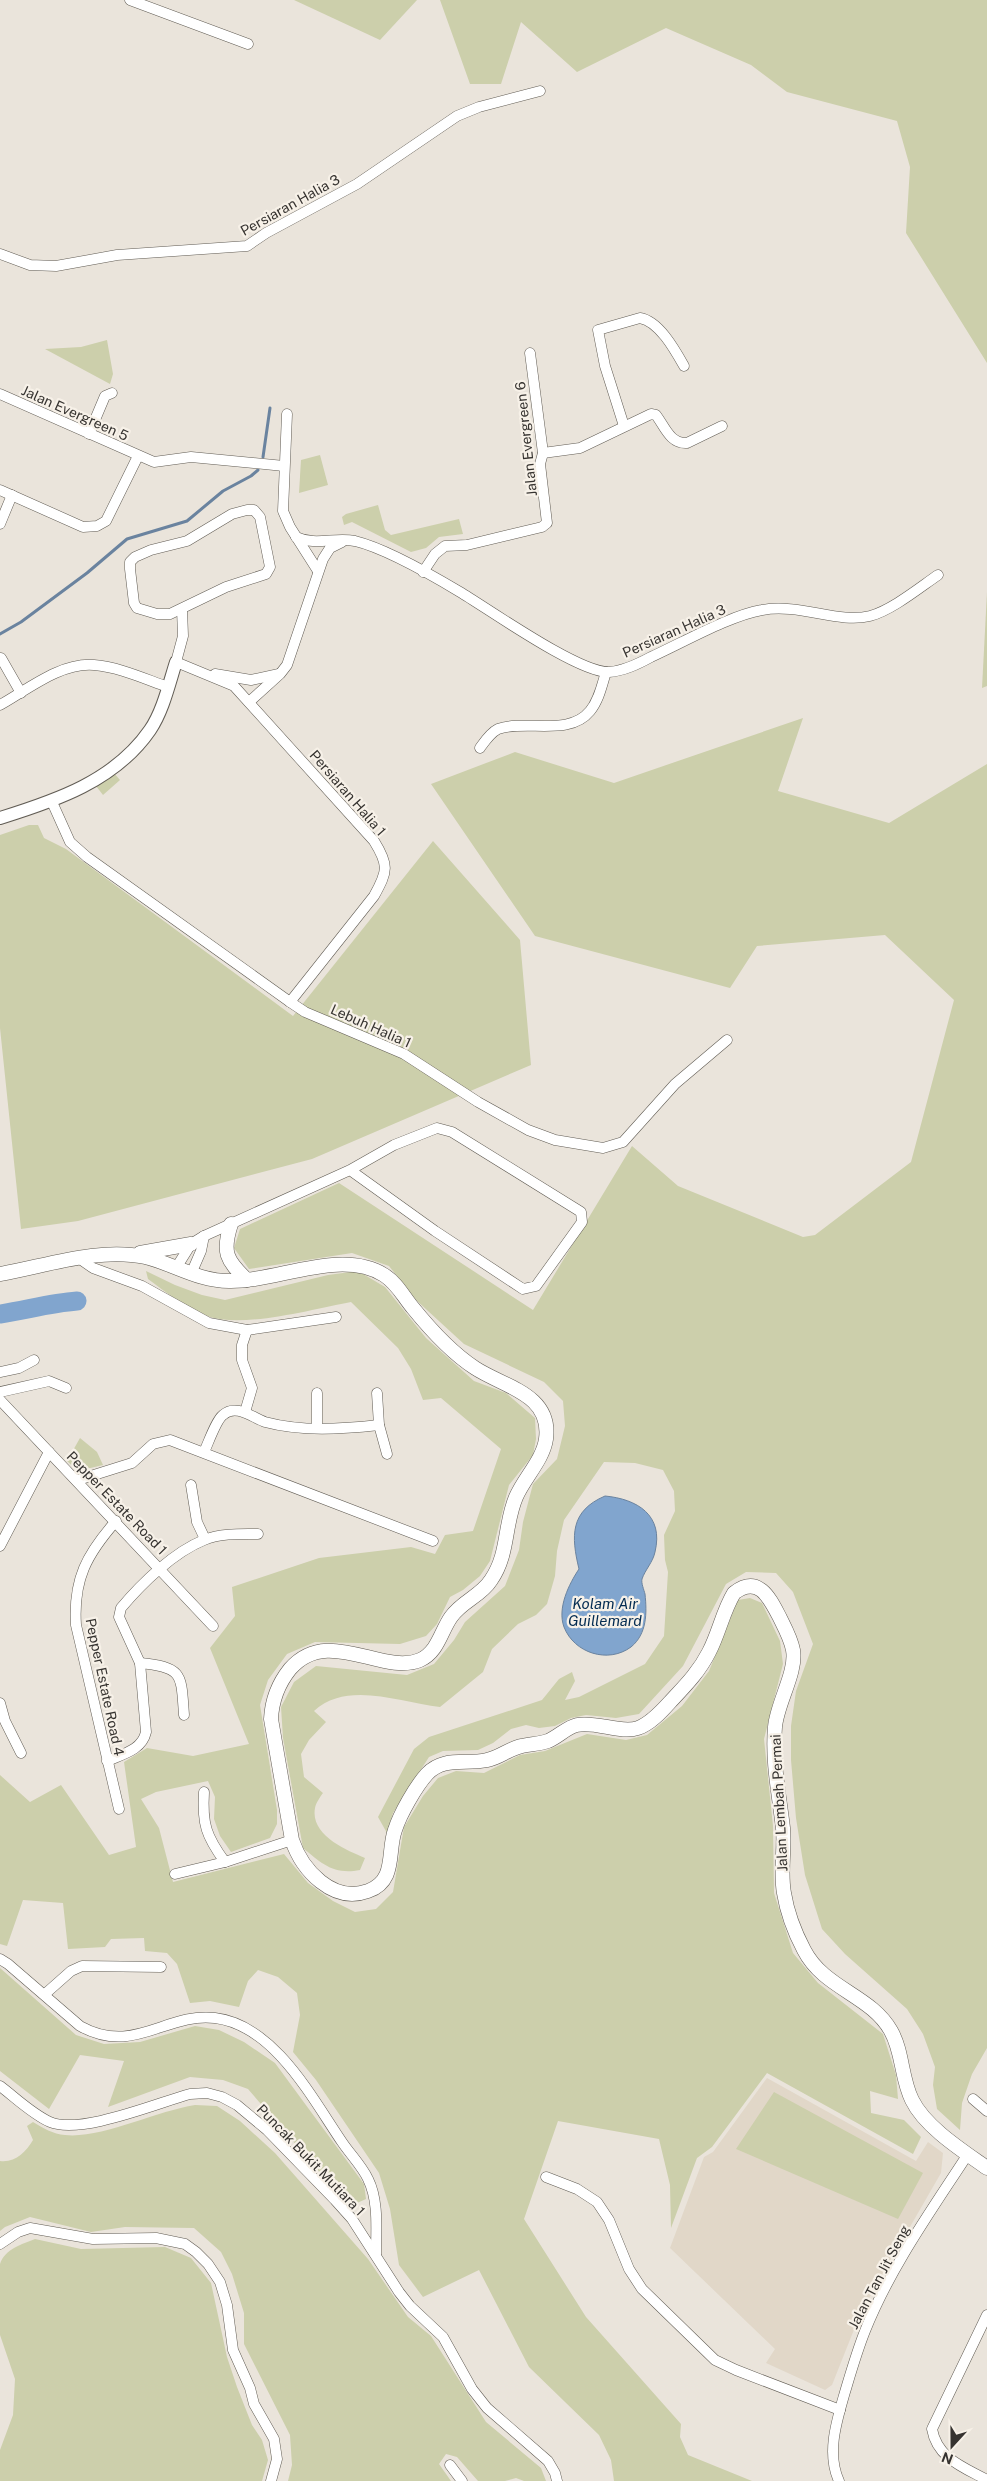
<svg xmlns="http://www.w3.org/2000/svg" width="987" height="2481" font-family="'Public Sans',sans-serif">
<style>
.built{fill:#e1d7c8}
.green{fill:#cccfab}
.water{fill:#81a5ce;stroke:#6a839f}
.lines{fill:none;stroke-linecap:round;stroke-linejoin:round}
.stream{stroke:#6a839f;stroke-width:3}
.river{stroke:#81a5ce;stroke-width:19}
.minor-casing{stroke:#615c54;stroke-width:11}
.tertiary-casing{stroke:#615c54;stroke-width:14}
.secondary-casing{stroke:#615c54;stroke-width:15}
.minor{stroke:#fff;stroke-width:10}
.tertiary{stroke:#fff;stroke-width:12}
.secondary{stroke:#fff;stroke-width:14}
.labels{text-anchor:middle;stroke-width:4.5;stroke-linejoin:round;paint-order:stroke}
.street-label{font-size:14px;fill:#363330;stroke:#f7f1e8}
.water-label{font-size:15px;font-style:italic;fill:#032b51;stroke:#f7f1e8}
</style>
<rect width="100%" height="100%" fill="#eae4db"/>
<polygon class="built" points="767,2078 916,2161 928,2142 943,2153 941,2173 861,2312 832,2385 825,2390 766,2363 775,2349 670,2248 704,2157 713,2152"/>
<g class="green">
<polygon points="294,0 417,0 380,40"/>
<polygon points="440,0 987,0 987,363 906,233 910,167 897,121 787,92 751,65 666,28 577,72 521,22 501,84 470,84"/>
<polygon points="107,340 113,374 110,384 45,349 81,347"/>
<polygon points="320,455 328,485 299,493 301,460"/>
<polygon points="378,505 385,530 391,535 459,519 463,534 439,537 426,548 411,552 352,522 344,525 342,517 346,514"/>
<polygon points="987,592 987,686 982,688"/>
<path d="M 803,718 L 778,791 L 889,823 L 987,764 L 987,2048 L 972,2074 L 962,2103 L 960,2130 L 937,2109 L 933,2085 L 935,2067 L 923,2034 L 907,2009 L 845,1954 L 822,1929 L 805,1875 L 796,1818 L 791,1760 L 791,1726 L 796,1691 L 813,1644 L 793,1592 L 776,1573 L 746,1572 L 726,1584 L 683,1666 L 639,1714 L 616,1718 L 586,1715 L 571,1718 L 555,1726 L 539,1728 L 526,1725 L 511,1729 L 493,1743 L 478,1750 L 443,1751 L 429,1757 L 393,1813 L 387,1833 L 378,1817 L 414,1749 L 429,1737 L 542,1700 L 559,1679 L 572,1672 L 575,1681 L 565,1700 L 579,1697 L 645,1664 L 664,1636 L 668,1572 L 665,1560 L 664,1535 L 675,1511 L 674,1491 L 663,1470 L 635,1463 L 604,1462 L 564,1520 L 557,1551 L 555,1576 L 547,1604 L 536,1615 L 518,1624 L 492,1649 L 483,1672 L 440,1707 C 401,1703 348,1680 314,1711 L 326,1722 L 309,1740 L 301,1754 L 304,1777 L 323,1793 C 320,1797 316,1803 315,1808 C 310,1835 346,1850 365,1858 L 360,1870 C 334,1875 322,1864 303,1848 L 283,1738 L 281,1707 L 294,1682 L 316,1666 L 407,1675 L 434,1664 L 454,1640 L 465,1622 L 505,1586 L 519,1550 L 523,1522 L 533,1484 L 557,1459 L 565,1426 L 563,1401 L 544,1382 L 464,1344 L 416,1300 L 389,1266 L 352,1253 L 249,1269 L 234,1248 L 240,1229 L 339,1183 L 533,1310 L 632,1146 L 678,1186 L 803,1237 L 815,1235 L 911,1162 L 954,1000 L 885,935 L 757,946 L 730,988 L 535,936 L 431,784 L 515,752 L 614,783 Z"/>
<polygon points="113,772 120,780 103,795 96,786"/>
<polygon points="29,825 38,825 44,838 66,849 293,1016 433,841 520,940 531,1065 312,1159 78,1221 21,1229 0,1028 0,835"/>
<path d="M 146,1271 L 175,1285 L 202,1295 L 225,1300 L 328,1275 L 358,1271 L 385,1287 L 426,1338 L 474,1381 L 506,1393 L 535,1418 L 536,1439 L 533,1455 L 509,1485 L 490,1561 L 480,1576 L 463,1590 L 450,1597 L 437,1624 L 426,1636 L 400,1644 L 315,1642 L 287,1654 L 268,1680 L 260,1705 L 277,1810 L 277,1824 L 270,1838 L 231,1852 L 220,1836 L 214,1819 L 215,1797 L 208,1781 L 156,1792 L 141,1799 L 159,1828 L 173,1882 L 284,1854 L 308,1883 L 333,1901 L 355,1912 L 376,1909 L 393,1892 L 404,1827 L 423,1796 L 438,1778 L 456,1771 L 484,1773 L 520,1755 L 545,1751 L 587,1734 L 626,1740 L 647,1735 L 682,1706 L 709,1671 L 738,1600 L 750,1598 L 762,1603 L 780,1641 L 783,1664 L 764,1739 L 773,1826 L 774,1893 L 793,1953 L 818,1983 L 883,2034 L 896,2075 L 898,2099 L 870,2091 L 871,2113 L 904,2120 L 921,2137 L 913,2154 L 767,2073 L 712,2147 L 697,2158 L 671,2228 L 670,2185 L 659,2139 L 558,2121 L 524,2219 L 586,2317 L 681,2424 L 680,2437 L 688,2455 L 752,2481 L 614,2481 L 611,2460 L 599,2435 L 529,2367 L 479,2270 L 423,2297 L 399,2265 L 390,2209 L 379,2173 L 316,2080 L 293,2052 L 300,2015 L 297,1993 L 278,1977 L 258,1970 L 248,1981 L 239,2007 L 210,2001 L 190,2003 L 177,1964 L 167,1953 L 145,1951 L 144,1938 L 111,1939 L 105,1947 L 68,1949 L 63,1903 L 23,1900 L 7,1946 L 0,1944 L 0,1775 L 30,1802 L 61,1785 L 109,1855 L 136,1847 L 124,1762 L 147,1748 L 193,1756 L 249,1744 L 210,1648 L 235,1616 L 232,1587 L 319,1558 L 411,1547 L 435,1554 L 445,1535 L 473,1531 L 501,1449 L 441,1398 L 423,1400 L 411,1369 L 398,1348 L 351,1302 C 313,1309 243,1329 207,1316 C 185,1308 166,1292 148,1279 Z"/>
<polygon points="80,1438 97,1452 103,1465 78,1471 67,1461"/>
<polygon points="0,1968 76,2035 104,2044 140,2042 195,2026 219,2030 244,2042 275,2063 364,2184 366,2199 357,2203 341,2197 248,2089 223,2080 190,2077 108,2107 124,2061 80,2055 49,2109 0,2071"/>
<polygon points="774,2092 923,2173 898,2219 736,2149"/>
<path d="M 195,2105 L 217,2106 L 240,2121 L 275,2153 L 368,2259 L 408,2317 L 431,2336 L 486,2422 L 541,2468 L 546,2481 L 524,2481 L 516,2478 L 505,2481 L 478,2481 L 457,2457 L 446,2454 L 439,2464 L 451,2481 L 288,2481 L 292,2465 L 290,2435 L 244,2344 L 244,2313 L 232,2274 L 221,2252 L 194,2228 L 125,2227 L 91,2232 L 30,2217 L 5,2227 L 0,2231 L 0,2161 C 15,2163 26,2152 33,2140 L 27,2126 L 33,2122 C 43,2128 53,2134 65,2135 C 101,2139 156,2111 195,2105 Z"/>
<path d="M 35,2239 L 81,2249 L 165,2247 L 191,2258 L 211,2283 L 227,2357 L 237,2387 L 252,2425 L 262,2440 L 268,2460 L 262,2481 L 0,2481 L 0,2450 L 13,2415 L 15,2379 L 0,2335 L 0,2264 C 5,2249 22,2244 35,2239 Z"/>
</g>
<path class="water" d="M 605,1496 C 637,1499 664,1515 655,1552 C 653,1562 645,1570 642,1579 C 641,1583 644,1590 645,1594 C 647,1613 647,1634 631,1647 C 608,1664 574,1653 564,1627 C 557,1608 569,1584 579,1569 C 571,1536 570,1511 605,1496 Z"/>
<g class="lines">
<g class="stream">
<polyline points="263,457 270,408"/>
<polyline points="0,634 21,622 87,573 127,539 187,521 223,491 251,476 258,470"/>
</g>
<path class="river" d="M 0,1314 C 26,1310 51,1303 77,1301"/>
<g class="minor-casing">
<g id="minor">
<polyline points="130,0 248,44"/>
<polyline points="0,254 30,265 56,266 117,255 247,246 266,233 357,184 457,116 479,107 540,91"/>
<polyline points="0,394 154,462 191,457 284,466"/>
<polyline points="287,414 283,511 290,527 318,571"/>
<path d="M 624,426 L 605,366 L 598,330 L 640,318 C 659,321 675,350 684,366"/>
<polyline points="89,434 105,396 112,393"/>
<path d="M 543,453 L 580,448 L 651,414 L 656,415 C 665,427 670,444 687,443 L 722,426"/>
<polyline points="0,490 83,527 97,526 106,521 138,456"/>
<polygon points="247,510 254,510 260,517 270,567 266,574 226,587 170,614 157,614 137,608 134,603 130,569 130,562 135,557 151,550 187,541 232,514"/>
<polyline points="0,524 12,495"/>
<path d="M 296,537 C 315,546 335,537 355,541 C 384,548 435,577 460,592 C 490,610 579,673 609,672 C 624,671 638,664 651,657 C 682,643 731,615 762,610 C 800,603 838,624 870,616 C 892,610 919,588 938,575"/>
<polyline points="423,572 435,554 445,546 467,545 542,527 547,523 540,464 543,453 530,353"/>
<path d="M 182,609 L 183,636 L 176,662 L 234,686 L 374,841 C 389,865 388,871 374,896 L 290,1002"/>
<polyline points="1,658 21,693"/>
<polyline points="215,674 251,680 279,674"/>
<polyline points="249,702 280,674 287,665 323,559 330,548 342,542"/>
<path d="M 0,705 C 27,690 61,662 94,665 C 119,667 145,679 168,687"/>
<path d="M 480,748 C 485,741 490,733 498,729 C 526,719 569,737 590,711 C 599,700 602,685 606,672"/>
<polyline points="52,802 70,842 87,857 290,1002 305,1012 404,1054 478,1102 528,1130 555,1140 603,1148 623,1142 675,1084 727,1040"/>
<polyline points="80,1259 93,1268 142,1286 209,1323 247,1330 336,1317"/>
<polyline points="176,1268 191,1244 204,1236 350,1170 394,1145 437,1128 452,1132 581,1212 582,1222 536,1286 523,1289 435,1231 350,1170"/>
<polyline points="191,1274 201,1251 204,1236"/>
<polyline points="0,1372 19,1368 34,1360"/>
<polyline points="0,1392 49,1381 66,1388"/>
<polyline points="317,1393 317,1428"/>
<polyline points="377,1393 379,1425 387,1454"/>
<polyline points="0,1400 213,1626"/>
<polyline points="245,1412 252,1388 242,1360 242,1345 247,1330"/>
<path d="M 204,1452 C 208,1444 216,1420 223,1415 C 236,1403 253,1418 265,1422 C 302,1432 342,1429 379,1425"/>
<polyline points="78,1480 132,1463 153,1444 170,1440 433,1541"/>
<polyline points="191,1485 197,1522 205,1539"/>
<path d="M 116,1521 C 87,1554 73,1579 76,1625 L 119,1809"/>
<polyline points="0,1546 49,1452"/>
<path d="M 140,1663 C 184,1667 181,1675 184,1715"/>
<polyline points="0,1703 5,1721 21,1753"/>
<path d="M 107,1761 C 123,1754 142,1750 146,1732 L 140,1663 L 119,1617 L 121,1608 C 142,1583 174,1552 204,1540 C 221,1533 241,1534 258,1534"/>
<path d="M 204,1792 C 202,1824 206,1836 225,1862"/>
<polyline points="175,1874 225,1862 292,1840"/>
<path d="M 0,1959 L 8,1964 L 80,2026 C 134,2056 166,2012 215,2018 C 274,2025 312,2098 342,2142 C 350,2154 362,2166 368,2179 C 379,2201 376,2230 376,2254"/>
<polyline points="45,1994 71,1971 82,1966 161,1967"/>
<path d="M 0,2086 C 16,2098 32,2114 50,2122 C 81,2135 157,2103 190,2094 L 207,2093 L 222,2097 L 237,2105 L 267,2130 L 335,2200 L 352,2219 L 399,2292 L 410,2306 L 443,2337 L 472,2389 L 487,2408 L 548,2461 L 555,2473 L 557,2481"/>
<polyline points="973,2099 987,2111"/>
<polyline points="546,2177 577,2189 597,2202 609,2220 629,2269 642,2289 715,2360 736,2370 840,2410"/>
<polyline points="0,2244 18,2232 30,2228 93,2239 156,2238 185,2244 196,2252 208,2264 220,2282 227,2305 233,2350 250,2388 254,2404 274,2439 277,2459 271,2481"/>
<path d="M 987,2315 L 932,2429 C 937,2458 963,2467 987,2480"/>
<polyline points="450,2465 462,2481"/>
<path d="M 839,2481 C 826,2453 837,2420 845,2392 C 851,2372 857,2351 865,2331 C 890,2268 931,2211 968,2154"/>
</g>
</g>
<g class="tertiary-casing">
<path id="tertiary" d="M 0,818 C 55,801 115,781 150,730 C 163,711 169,684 176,662"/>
</g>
<g class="secondary-casing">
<g id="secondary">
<path d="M 231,1224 C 222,1252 226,1260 247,1280"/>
<polyline points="140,1253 191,1244"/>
<path d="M 0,1274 C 46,1266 99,1247 145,1257 C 174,1264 198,1281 229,1281 C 276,1282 341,1248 384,1275 C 397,1283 403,1296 413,1308 C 430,1329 452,1353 475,1368 C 504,1387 552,1394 546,1439 C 543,1460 524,1478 516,1497 C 504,1525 509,1554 491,1580 C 481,1596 462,1601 451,1617 C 441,1631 438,1652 420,1660 C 382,1676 328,1625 290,1669 C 278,1684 272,1699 271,1719 L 292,1840 C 302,1870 333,1904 368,1891 C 397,1881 387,1851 395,1830 C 400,1814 416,1786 427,1774 C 444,1756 466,1765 487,1760 C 499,1758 510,1748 522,1746 C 531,1744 539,1744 548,1741 C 558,1737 567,1727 577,1725 C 596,1721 621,1734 638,1728 C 650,1724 661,1712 670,1702 C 685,1686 699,1672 709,1652 C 719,1633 723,1611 734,1593 C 759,1574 770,1599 780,1618 C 785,1628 791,1639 793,1650 C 797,1672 777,1703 775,1727 C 772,1761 779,1794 783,1828 C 785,1850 780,1872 784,1893 C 787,1912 795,1933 804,1950 C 824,1989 871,1995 891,2031 C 903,2052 901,2078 912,2100 C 925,2127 963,2151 987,2168"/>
</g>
</g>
<use href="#minor" class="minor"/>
<use href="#tertiary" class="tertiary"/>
<use href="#secondary" class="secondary"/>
</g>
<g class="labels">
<g class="street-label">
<text transform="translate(290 205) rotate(-29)" y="5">Persiaran Halia 3</text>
<text transform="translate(75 413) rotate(24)" y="5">Jalan Evergreen 5</text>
<text transform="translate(526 439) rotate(-96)" y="5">Jalan Evergreen 6</text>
<text transform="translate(674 631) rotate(-24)" y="5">Persiaran Halia 3</text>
<text transform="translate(348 793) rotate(49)" y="5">Persiaran Halia 1</text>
<text transform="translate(371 1026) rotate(24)" y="5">Lebuh Halia 1</text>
<text transform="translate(117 1503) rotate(46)" y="5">Pepper Estate Road 1</text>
<text transform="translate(105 1687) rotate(78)" y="5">Pepper Estate Road 4</text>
<text transform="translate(779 1803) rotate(-93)" y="5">Jalan Lembah Permai</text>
<text transform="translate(311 2160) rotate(46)" y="5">Puncak Bukit Mutiara 1</text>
<text transform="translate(879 2277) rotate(-62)" y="5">Jalan Tan Jit Seng</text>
</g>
<g class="water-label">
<text x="605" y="1609">Kolam Air<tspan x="605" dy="17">Guillemard</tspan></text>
</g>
</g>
<g transform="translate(952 2446) rotate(201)" stroke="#f7f1e8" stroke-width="4" paint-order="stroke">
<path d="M0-4L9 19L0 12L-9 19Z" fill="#363330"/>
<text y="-8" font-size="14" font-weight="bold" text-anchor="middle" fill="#363330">N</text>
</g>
</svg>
